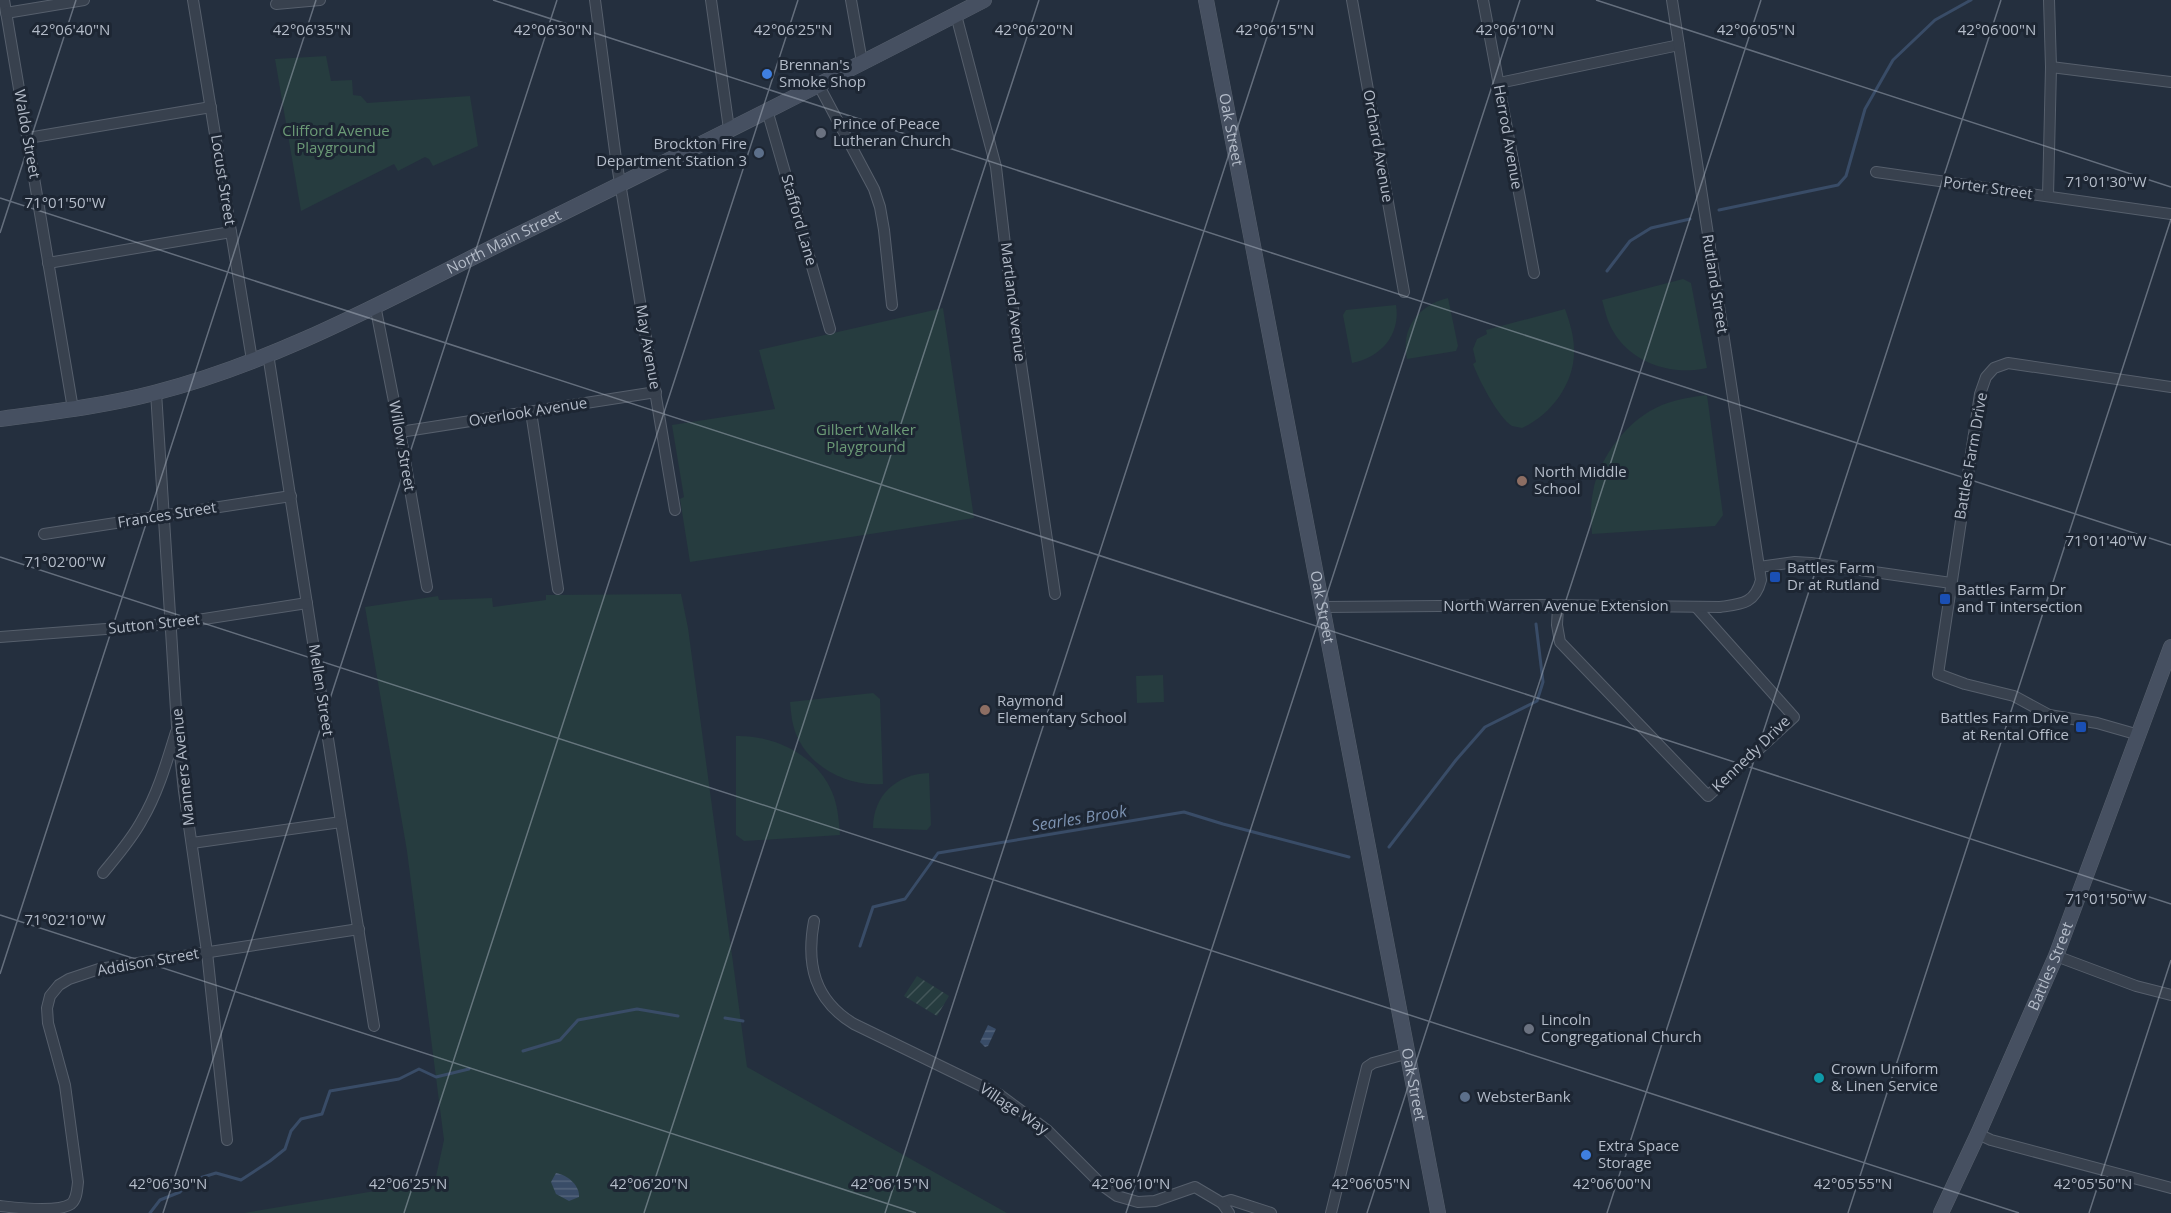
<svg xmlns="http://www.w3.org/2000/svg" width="2171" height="1213" font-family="'Open Sans',sans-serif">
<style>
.green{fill:#263c3f}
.garden{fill:url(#garden-furrows)}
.water{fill:url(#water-rules)}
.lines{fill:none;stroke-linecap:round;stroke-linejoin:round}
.stream{stroke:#394c67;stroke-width:3}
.street-casing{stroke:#565f6c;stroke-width:12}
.secondary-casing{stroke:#565f6c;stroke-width:16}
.street{stroke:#38414e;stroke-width:10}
.secondary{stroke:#465061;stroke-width:15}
.ticks{fill:none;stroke:#b4bcc9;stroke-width:1.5;stroke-opacity:0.45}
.shop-dot{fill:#3f7fe0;stroke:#1d2633;stroke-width:2}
.worship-dot{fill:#6b7280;stroke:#1d2633;stroke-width:2}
.service-dot{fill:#5c6f8a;stroke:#1d2633;stroke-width:2}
.education-dot{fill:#8d6e63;stroke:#1d2633;stroke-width:2}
.transit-dot{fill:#1a4fb4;stroke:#1d2633;stroke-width:2}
.culture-dot{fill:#0f9aa8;stroke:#1d2633;stroke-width:2}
.labels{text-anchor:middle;stroke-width:6;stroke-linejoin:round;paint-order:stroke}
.poi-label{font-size:15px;fill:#b4bcc9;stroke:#1d2633;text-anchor:start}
.street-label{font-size:15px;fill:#b4bcc9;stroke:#1d2633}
.park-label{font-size:15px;fill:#6b9a76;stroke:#1d2633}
.water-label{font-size:16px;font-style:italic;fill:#7c92b1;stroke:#1d2633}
.ticks-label{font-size:15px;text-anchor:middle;fill:#b4bcc9;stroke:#1d2633;stroke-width:6;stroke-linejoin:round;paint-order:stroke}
</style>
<defs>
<pattern id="garden-furrows" width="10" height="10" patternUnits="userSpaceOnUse" patternTransform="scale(1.5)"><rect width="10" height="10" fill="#263c3f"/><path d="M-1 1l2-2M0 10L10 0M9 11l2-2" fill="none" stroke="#435659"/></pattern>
<pattern id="water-rules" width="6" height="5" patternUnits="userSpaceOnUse" patternTransform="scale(1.5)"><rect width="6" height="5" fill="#394c67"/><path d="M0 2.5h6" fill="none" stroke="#53647b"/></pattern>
</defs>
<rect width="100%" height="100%" fill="#242f3e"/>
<g class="green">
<polygon points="326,56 331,81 352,80 353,95 361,96 367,103 470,96 478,146 433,166 429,159 425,157 398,171 394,164 301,211 275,59"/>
<path d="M 1683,279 L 1691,283 L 1707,368 C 1672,376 1631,363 1613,331 C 1607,321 1605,310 1602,300 Z"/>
<path d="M 1448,298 L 1458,346 L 1456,351 L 1407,359 C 1400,328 1419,305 1448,298 Z"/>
<path d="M 1396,305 C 1401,335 1380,358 1352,363 L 1343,315 L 1346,310 Z"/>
<polygon points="943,308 974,518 690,562 680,499 684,497 672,425 775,409 759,350"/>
<path d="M 1565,309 C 1570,323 1574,336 1574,350 C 1575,383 1551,415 1522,428 C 1519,427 1515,427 1512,426 C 1498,417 1479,380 1473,364 L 1476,362 L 1473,349 L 1477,339 L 1487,334 L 1486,330 Z"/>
<path d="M 1707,395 L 1723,515 L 1715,526 L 1592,534 C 1591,520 1590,506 1593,492 C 1599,457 1628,419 1662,405 C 1677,399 1692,397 1707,395 Z"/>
<polygon points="681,594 688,628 747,1067 1007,1213 244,1213 435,1181 444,1140 407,851 365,607 438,596 439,600 492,598 493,607 546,600 546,595"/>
<polygon points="1163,675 1164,702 1137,703 1136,676"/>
<path d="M 873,693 L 880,699 L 883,784 C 848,787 810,768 796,734 C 792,724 791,713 790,702 Z"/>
<path d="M 736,736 C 777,735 820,757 834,797 C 838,809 839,822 840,835 L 744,841 L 736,835 Z"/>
<path d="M 929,773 L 931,825 L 927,830 L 873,828 C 873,795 897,774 929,773 Z"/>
</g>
<polygon class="garden" points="917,976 949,996 937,1016 904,996"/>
<g class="water">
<polygon points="988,1025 996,1029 988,1046 985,1047 980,1042"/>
<path d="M 556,1173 C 568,1175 580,1186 579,1197 L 569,1201 L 556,1194 L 551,1182 Z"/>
</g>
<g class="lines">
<g class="stream">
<polyline points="1719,210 1838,185 1846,176 1865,109 1893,60 1935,20 1971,0"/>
<polyline points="1607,271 1630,241 1651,228 1690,219"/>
<polyline points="1389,847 1456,760 1485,727 1537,701 1543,682 1536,624"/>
<polyline points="860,946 873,907 905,899 938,853 1184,812 1223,824 1349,857"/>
<polyline points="725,1018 743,1021"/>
<polyline points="523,1051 560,1040 578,1020 637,1009 678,1016"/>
<polyline points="150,1213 160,1200 180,1192 190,1181 216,1173 241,1180 270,1161 285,1149 291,1131 301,1119 322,1114 330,1091 399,1079 419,1069 436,1077 469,1069"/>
</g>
<g class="street-casing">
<g id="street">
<polyline points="4,0 73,409"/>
<polyline points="193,0 252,360"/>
<polyline points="595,0 616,159 675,510"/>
<polyline points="711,0 729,129"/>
<polyline points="851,0 862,62"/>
<polyline points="1352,0 1404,292"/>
<polyline points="1483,0 1534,273"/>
<polyline points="276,4 320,0"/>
<polyline points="6,13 84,0"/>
<polyline points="956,15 996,167 1011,296 1055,594"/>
<polyline points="2051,67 2171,82"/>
<polyline points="1499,83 1679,45"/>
<polyline points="818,84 874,189 880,207 884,230 892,305"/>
<polyline points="767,110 830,329"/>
<polyline points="28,138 211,107"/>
<polyline points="1876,172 2171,214"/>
<polyline points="2048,196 2051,67 2049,0"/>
<polyline points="48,263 231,232"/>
<polyline points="375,305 400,432 427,587"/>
<polyline points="268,354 341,822 374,1026"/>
<polyline points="156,392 177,726 184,791 207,952 227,1140"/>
<polyline points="531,412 558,589"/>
<polyline points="400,432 656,392"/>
<polyline points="44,534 291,496"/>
<polyline points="1759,567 1795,562 1811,563 1951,583"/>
<polyline points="1558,606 1557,625 1560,642 1708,796 1794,717 1696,607"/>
<path d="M 1324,607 L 1540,605 L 1720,607 C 1741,604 1755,604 1761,580 L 1672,0"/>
<polyline points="0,637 172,624 307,603"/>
<polyline points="2139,735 2097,723 2049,715 2014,696 1965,684 1938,674 1980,394 1986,377 1994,368 2008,363 2171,387"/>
<polyline points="192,843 341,822"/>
<path d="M 103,873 C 117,856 132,839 142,820 C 158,793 167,761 176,732"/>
<path d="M 814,921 C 806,964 814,1000 854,1024 L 1000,1095 L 1047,1130 L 1103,1186 L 1117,1196 L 1138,1202 L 1155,1201 L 1195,1187 L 1222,1203 L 1231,1200 L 1271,1213"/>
<polyline points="2056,956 2136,986 2171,995"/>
<polyline points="1978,1134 1991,1140 2171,1188"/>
<polyline points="1222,1203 1229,1213"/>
<path d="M 0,1206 C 18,1208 57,1213 71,1204 C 77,1199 77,1190 78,1182 L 65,1085 L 48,1023 L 47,1008 L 50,996 L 59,985 L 69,979 L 99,969 L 359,929"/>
<polyline points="1331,1213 1367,1067 1373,1063 1409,1053"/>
</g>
</g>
<g class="secondary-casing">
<g id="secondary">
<path id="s1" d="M 1206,0 L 1438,1213"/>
<path id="s2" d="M 0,419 C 52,412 104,406 154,393 C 287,359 408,288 530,229 C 682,154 834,78 984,0"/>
<path id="s3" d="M 1941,1213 L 1978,1134 L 2056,956 L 2171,647"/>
</g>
</g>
<use href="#street" class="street"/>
<use href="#secondary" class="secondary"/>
</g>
<path class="ticks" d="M 493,0 L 2171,545M 1596,0 L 2171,187M 0,198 L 2171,904M 0,233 L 76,0M 0,557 L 2019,1213M 0,915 L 916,1213M 0,974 L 316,0M 163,1213 L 557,0M 404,1213 L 798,0M 644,1213 L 1039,0M 885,1213 L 1279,0M 1126,1213 L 1520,0M 1367,1213 L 1761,0M 1607,1213 L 2001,0M 1848,1213 L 2171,219M 2089,1213 L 2171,960"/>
<g class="shop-dot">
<circle cx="767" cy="74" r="6"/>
<circle cx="1586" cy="1155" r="6"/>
</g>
<g class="worship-dot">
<circle cx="821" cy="133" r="6"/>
<circle cx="1529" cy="1029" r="6"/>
</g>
<g class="service-dot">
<circle cx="759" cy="153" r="6"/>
<circle cx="1465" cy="1097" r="6"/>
</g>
<g class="education-dot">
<circle cx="1522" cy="481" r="6"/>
<circle cx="985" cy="710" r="6"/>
</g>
<g class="transit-dot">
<rect x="1769" y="571" width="12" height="12" rx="3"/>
<rect x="1939" y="593" width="12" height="12" rx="3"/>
<rect x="2075" y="721" width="12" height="12" rx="3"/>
</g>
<circle class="culture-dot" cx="1819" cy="1078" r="6"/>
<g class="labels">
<g class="poi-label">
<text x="779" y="70">Brennan's<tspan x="779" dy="17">Smoke Shop</tspan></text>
<text x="833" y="129">Prince of Peace<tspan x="833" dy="17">Lutheran Church</tspan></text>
<text x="747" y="149" text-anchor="end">Brockton Fire<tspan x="747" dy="17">Department Station 3</tspan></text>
<text x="1534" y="477">North Middle<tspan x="1534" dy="17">School</tspan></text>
<text x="1787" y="573">Battles Farm<tspan x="1787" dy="17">Dr at Rutland</tspan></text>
<text x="1957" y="595">Battles Farm Dr<tspan x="1957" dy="17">and T intersection</tspan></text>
<text x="997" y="706">Raymond<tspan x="997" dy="17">Elementary School</tspan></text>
<text x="2069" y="723" text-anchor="end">Battles Farm Drive<tspan x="2069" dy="17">at Rental Office</tspan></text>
<text x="1541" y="1025">Lincoln<tspan x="1541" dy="17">Congregational Church</tspan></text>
<text x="1831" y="1074">Crown Uniform<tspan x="1831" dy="17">&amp; Linen Service</tspan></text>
<text x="1477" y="1102">WebsterBank</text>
<text x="1598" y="1151">Extra Space<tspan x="1598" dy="17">Storage</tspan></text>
</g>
<g class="street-label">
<text dy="5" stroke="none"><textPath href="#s1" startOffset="132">Oak Street</textPath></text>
<text transform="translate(27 134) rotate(80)" y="5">Waldo Street</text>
<text transform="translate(1508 137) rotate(80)" y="5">Herrod Avenue</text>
<text transform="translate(1378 146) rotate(80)" y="5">Orchard Avenue</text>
<text transform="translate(223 180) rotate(81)" y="5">Locust Street</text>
<text transform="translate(1988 188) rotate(8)" y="5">Porter Street</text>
<text transform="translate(799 220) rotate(74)" y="5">Stafford Lane</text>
<text dy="5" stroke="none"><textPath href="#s2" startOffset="538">North Main Street</textPath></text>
<text transform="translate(1715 284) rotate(81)" y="5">Rutland Street</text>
<text transform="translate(1013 302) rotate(83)" y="5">Martland Avenue</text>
<text transform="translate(648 347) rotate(80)" y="5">May Avenue</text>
<text transform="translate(528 412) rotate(-9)" y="5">Overlook Avenue</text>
<text transform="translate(402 446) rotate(80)" y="5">Willow Street</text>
<text transform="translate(1971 456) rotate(-80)" y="5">Battles Farm Drive</text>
<text transform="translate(167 515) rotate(-9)" y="5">Frances Street</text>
<text dy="5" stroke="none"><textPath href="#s1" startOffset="618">Oak Street</textPath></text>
<text x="1556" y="611">North Warren Avenue Extension</text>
<text transform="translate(154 624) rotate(-6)" y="5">Sutton Street</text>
<text transform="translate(321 690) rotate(81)" y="5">Mellen Street</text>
<text transform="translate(1751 754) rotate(-44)" y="5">Kennedy Drive</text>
<text transform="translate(183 767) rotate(-96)" y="5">Manners Avenue</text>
<text transform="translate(148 962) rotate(-10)" y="5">Addison Street</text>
<text dy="5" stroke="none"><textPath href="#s3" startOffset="270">Battles Street</textPath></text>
<text dy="5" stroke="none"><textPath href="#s1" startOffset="1104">Oak Street</textPath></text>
<text transform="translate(1014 1109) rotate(34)" y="5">Village Way</text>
</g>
<g class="park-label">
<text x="336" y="136">Clifford Avenue<tspan x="336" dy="17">Playground</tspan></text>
<text x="866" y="435">Gilbert Walker<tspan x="866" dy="17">Playground</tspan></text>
</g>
<g class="water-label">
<text transform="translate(1079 818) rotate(-9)" y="6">Searles Brook</text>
</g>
</g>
<g class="ticks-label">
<text x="71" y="35">42°06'40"N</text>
<text x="312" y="35">42°06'35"N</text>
<text x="553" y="35">42°06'30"N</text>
<text x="793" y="35">42°06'25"N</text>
<text x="1034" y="35">42°06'20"N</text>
<text x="1275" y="35">42°06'15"N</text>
<text x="1515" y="35">42°06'10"N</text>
<text x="1756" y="35">42°06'05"N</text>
<text x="1997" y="35">42°06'00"N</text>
<text x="2106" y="187">71°01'30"W</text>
<text x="65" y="208">71°01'50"W</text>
<text x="2106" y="546">71°01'40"W</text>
<text x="65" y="567">71°02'00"W</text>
<text x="2106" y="904">71°01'50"W</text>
<text x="65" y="925">71°02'10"W</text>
<text x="168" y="1189">42°06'30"N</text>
<text x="408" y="1189">42°06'25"N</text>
<text x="649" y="1189">42°06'20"N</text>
<text x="890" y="1189">42°06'15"N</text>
<text x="1853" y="1189">42°05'55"N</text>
<text x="2093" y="1189">42°05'50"N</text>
<text x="1131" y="1189">42°06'10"N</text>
<text x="1371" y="1189">42°06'05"N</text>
<text x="1612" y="1189">42°06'00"N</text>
</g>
</svg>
